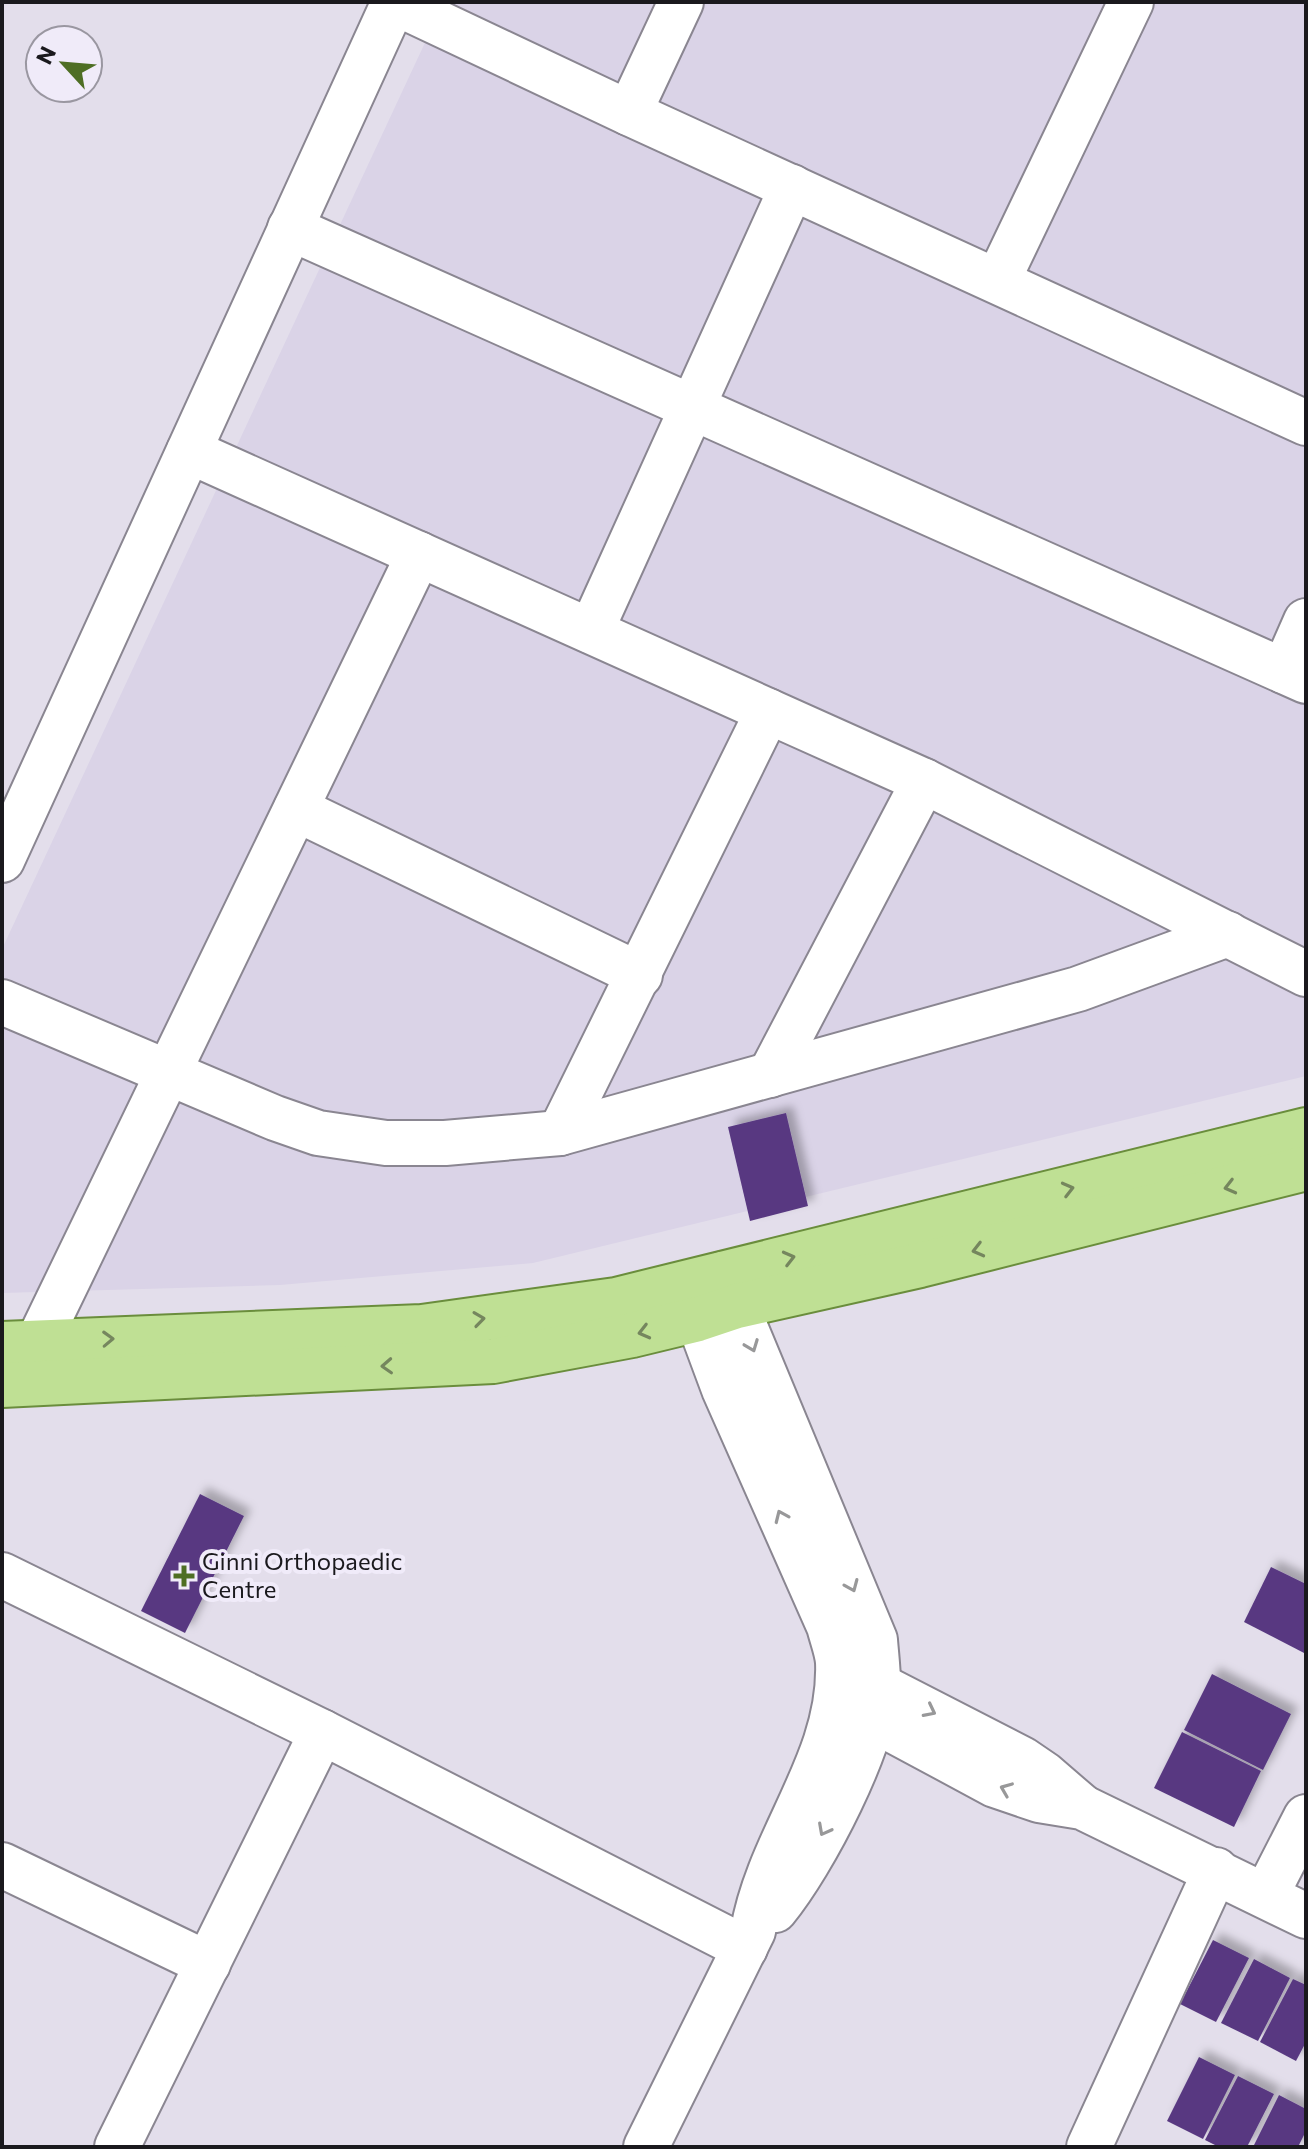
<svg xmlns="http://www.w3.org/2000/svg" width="1308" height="2149" font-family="Commissioner,sans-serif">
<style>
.built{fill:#dad3e7}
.building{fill:#583981;filter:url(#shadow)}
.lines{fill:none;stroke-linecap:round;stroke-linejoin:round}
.minor-casing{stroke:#8a8691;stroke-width:48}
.major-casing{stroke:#6a8d3c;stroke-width:48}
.minor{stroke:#fff;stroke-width:44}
.major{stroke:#bfe094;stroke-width:44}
.oneway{stroke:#75865e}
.oneway2{stroke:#989899}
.poi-dot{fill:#4e6e24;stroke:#f0ebf9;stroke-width:3}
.labels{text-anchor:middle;stroke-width:8;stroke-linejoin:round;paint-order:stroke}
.poi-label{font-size:24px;fill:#1a191d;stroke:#f0ebf9;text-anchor:start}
</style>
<defs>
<filter id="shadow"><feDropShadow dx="7" dy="-7" stdDeviation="4" flood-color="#0004"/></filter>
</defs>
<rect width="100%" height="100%" fill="#e3deeb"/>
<polygon class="built" points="444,2 1306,2 1306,1076 533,1263 280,1285 2,1293 2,949"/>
<g class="building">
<polygon points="786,1113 808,1206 750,1221 728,1127"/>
<polygon points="200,1494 244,1516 185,1633 141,1611"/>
<polygon points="1271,1567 1306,1584 1306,1654 1244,1622"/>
<polygon points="1212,1674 1291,1714 1263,1770 1184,1730"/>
<polygon points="1182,1732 1261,1771 1234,1827 1154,1788"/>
<polygon points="1213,1940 1249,1958 1216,2022 1180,2004"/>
<polygon points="1254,1959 1290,1978 1258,2041 1221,2023"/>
<polygon points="1293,1979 1306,1985 1306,2042 1296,2061 1260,2042"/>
<polygon points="1199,2057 1235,2075 1203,2139 1167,2121"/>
<polygon points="1238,2076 1274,2094 1247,2147 1219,2147 1205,2140"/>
<polygon points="1279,2095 1306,2109 1306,2131 1298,2147 1253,2147"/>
</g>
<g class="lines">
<g class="minor-casing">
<g id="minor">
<polyline points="394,2 629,113 1306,423"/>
<polyline points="629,113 681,2"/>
<polyline points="290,228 1306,681"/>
<polyline points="998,280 1131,2"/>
<polyline points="189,451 924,781 1306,974"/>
<polyline points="591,631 792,187"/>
<polyline points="1284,671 1306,621"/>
<polyline points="296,809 640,975"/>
<polyline points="2,860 394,2"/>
<polyline points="2,1002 275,1118 318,1133 386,1143 445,1143 560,1133 1078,989 1228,934"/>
<polyline points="770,1075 924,781"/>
<polyline points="560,1133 768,711"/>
<path d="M 723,1274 L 875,1640 C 876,1654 878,1669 878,1683 C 877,1742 813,1864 775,1910"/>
<polyline points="38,1342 419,554"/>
<polyline points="2,1575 322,1732 745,1948"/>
<polyline points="855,1670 878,1685 1022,1759 1044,1774 1080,1805"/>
<polyline points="848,1706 995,1785 1039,1800 1082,1807 1306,1916"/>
<polyline points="2,1865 208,1964"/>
<polyline points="1266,1895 1306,1817"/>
<polyline points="117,2147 322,1732"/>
<path d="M 646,2147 L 753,1931 C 769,1837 842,1760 838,1662 C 837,1650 832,1638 829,1626 L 724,1389 L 685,1284"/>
<polyline points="1089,2147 1216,1870"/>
</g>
</g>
<g class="major-casing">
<g id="major">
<polyline points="2,1344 422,1327 616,1300 1306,1130"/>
<polyline points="2,1385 493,1361 632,1335 698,1319 737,1306 920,1265 1306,1168"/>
</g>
</g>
<use href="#minor" class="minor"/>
<use href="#major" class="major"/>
</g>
<defs><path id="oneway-chevron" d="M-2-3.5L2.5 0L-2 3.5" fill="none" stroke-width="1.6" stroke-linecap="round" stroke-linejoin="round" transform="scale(2)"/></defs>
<g class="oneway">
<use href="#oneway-chevron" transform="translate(1230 1187) rotate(166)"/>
<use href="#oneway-chevron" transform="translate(1068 1189) rotate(-14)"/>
<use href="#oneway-chevron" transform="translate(978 1250) rotate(166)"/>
<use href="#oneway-chevron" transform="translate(789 1258) rotate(-14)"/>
<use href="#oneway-chevron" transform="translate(479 1319) rotate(-8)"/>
<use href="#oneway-chevron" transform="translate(644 1332) rotate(166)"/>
<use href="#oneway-chevron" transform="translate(108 1339) rotate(-2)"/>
<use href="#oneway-chevron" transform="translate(387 1366) rotate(177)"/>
</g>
<g class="oneway2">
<use href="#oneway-chevron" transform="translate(752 1346) rotate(69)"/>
<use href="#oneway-chevron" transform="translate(781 1516) rotate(-114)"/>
<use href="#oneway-chevron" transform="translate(852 1586) rotate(67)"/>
<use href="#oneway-chevron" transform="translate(930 1711) rotate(27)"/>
<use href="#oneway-chevron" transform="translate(1006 1789) rotate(-158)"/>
<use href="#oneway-chevron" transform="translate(824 1830) rotate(118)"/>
</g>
<path class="poi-dot" d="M180 1564h8v8h8v8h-8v8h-8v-8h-8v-8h8z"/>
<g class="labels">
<g class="poi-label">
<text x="202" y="1570">Ginni Orthopaedic<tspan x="202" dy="28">Centre</tspan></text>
</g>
</g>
<rect width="1308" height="2149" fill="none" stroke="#1a191d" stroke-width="8"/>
<g transform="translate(64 64) rotate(296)"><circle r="38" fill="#f0ebf9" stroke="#9a97a1" stroke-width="2"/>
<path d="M0-6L14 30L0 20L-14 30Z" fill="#4e6e24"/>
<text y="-12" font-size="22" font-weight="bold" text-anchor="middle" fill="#1a191d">N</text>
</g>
</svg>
